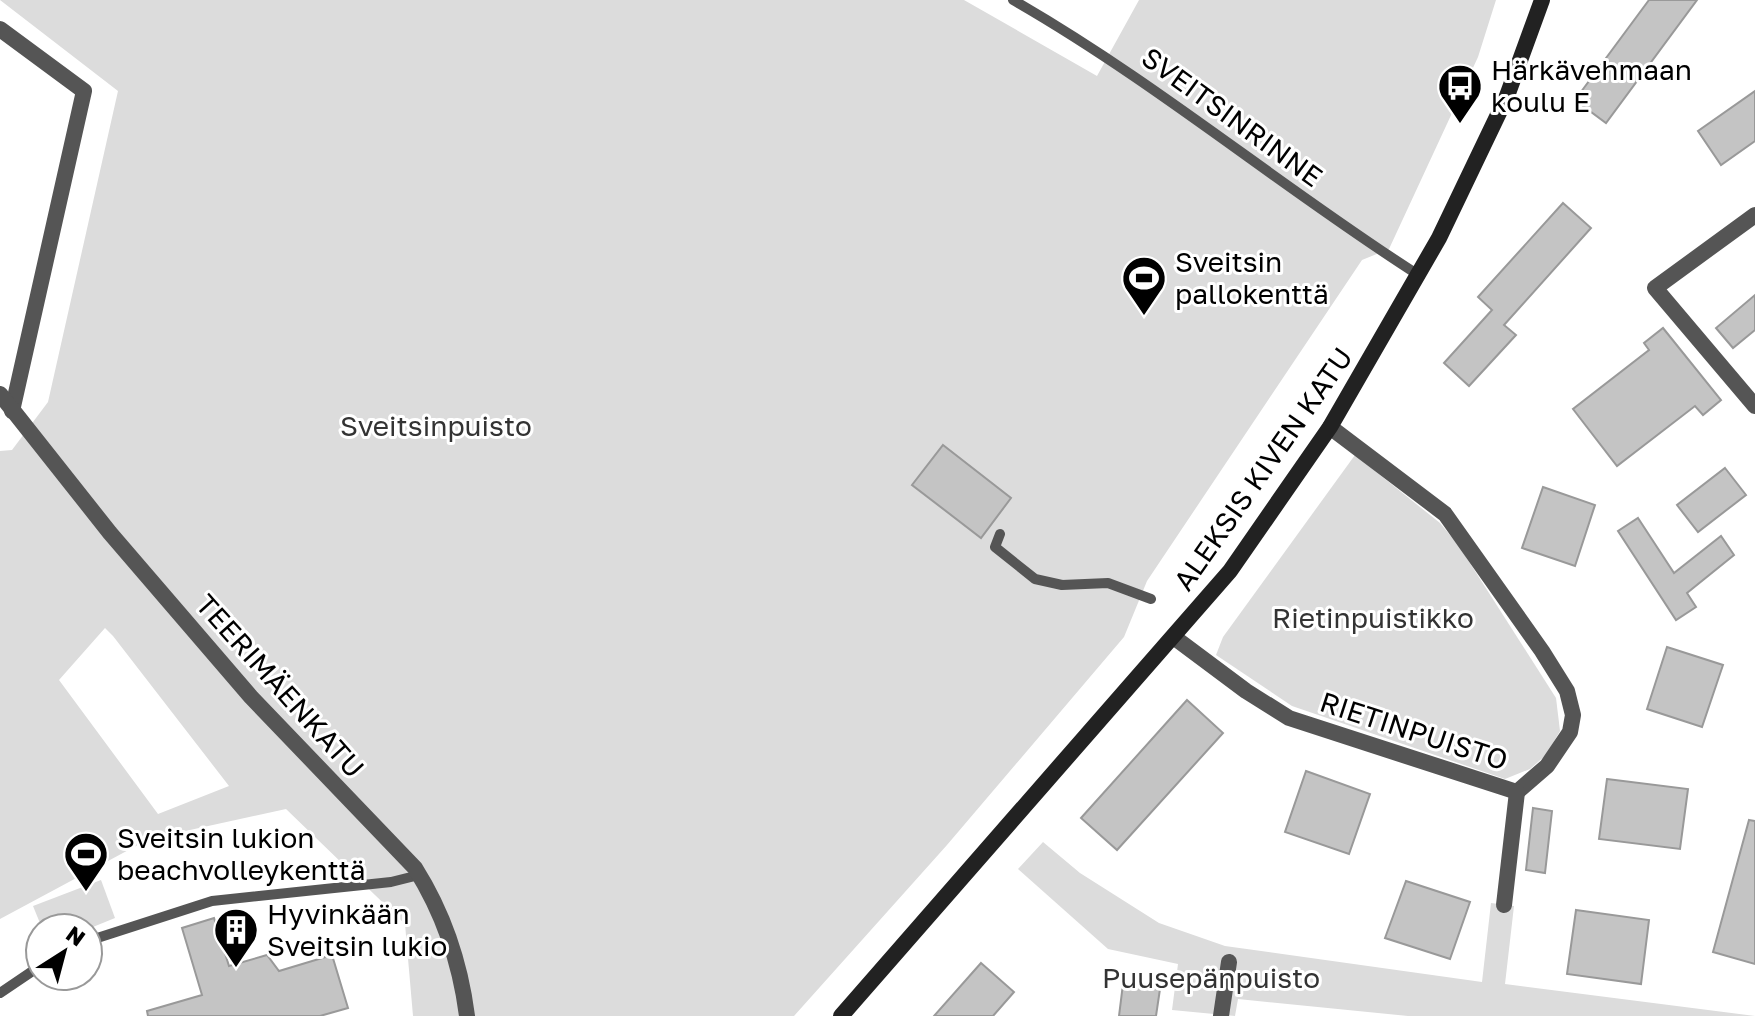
<svg xmlns="http://www.w3.org/2000/svg" width="1755" height="1016" font-family="'Golos Text',sans-serif">
<style>
.green{fill:#dcdcdc;fill-rule:evenodd}
.building{fill:#c4c4c4;stroke:#999;stroke-width:2}
.lines{fill:none;stroke-linecap:round;stroke-linejoin:round}
.lane{stroke:#555;stroke-width:10}
.street{stroke:#555;stroke-width:16}
.secondary{stroke:#222;stroke-width:16}
.labels{text-anchor:middle;stroke-width:6;stroke-linejoin:round;paint-order:stroke}
.poi-label{font-size:28px;fill:#000;stroke:#fff;text-anchor:start}
.street-label{font-size:28px;fill:#000;stroke:#fff}
.park-label{font-size:28px;fill:#333;stroke:#fff}
</style>
<rect width="100%" height="100%" fill="#fff"/>
<g class="green">
<path d="M 0,0 L 964,0 L 1097,76 L 1139,0 L 1496,0 L 1478,57 L 1389,249 L 1362,260 L 1147,581 L 1124,637 L 947,845 L 794,1016 L 413,1016 L 405,924 L 286,809 L 149,839 L 0,919 L 0,451 L 12,450 L 48,402 L 118,91 ZM 105,628 L 113,636 L 229,786 L 158,814 L 59,680 Z"/>
<polygon points="1355,455 1440,523 1459,546 1556,698 1560,731 1546,755 1530,769 1505,779 1292,706 1216,655 1223,637"/>
<polygon points="1043,842 1080,873 1159,923 1225,946 1482,982 1491,903 1514,906 1505,984 1755,1016 1408,1016 1238,999 1235,1016 1172,1010 1178,964 1108,949 1018,869"/>
<polygon points="101,880 115,918 88,929 42,928 33,906"/>
</g>
<g class="building">
<polygon points="1649,0 1697,0 1606,123 1575,100"/>
<polygon points="1755,91 1755,141 1721,165 1698,131"/>
<polygon points="1563,203 1591,228 1504,325 1516,335 1469,386 1444,363 1492,310 1478,297"/>
<polygon points="1755,295 1755,330 1733,348 1716,328"/>
<polygon points="1663,328 1721,400 1703,415 1695,406 1617,466 1573,409 1649,350 1644,343"/>
<polygon points="943,445 1011,498 981,538 912,485"/>
<polygon points="1725,468 1746,495 1698,532 1677,505"/>
<polygon points="1543,487 1595,505 1575,566 1522,548"/>
<polygon points="1638,518 1674,573 1721,536 1734,555 1687,593 1696,607 1676,620 1618,531"/>
<polygon points="1667,647 1723,665 1702,727 1647,709"/>
<polygon points="1187,700 1223,733 1117,850 1081,818"/>
<polygon points="1306,771 1370,794 1349,854 1285,832"/>
<polygon points="1607,779 1688,789 1680,849 1599,839"/>
<polygon points="1533,808 1552,811 1545,873 1526,870"/>
<polygon points="1749,820 1755,821 1755,964 1713,952"/>
<polygon points="1406,881 1470,902 1450,959 1385,938"/>
<polygon points="1576,910 1649,920 1641,984 1567,974"/>
<polygon points="214,918 229,966 267,955 279,971 332,955 348,1008 320,1016 148,1016 147,1011 202,995 182,928"/>
<polygon points="981,963 1014,992 993,1016 934,1016"/>
<polygon points="1123,984 1160,989 1156,1016 1119,1016"/>
</g>
<g class="lines">
<g class="lane">
<path d="M 1013,0 C 1156,82 1282,188 1420,276"/>
<polyline points="1000,534 995,547 1035,579 1062,585 1108,583 1151,599"/>
<polyline points="88,941 212,901 391,882 419,875"/>
<polyline points="0,993 40,966"/>
</g>
<g class="street">
<polyline points="0,29 84,91 12,411"/>
<polyline points="1755,215 1655,288 1755,406"/>
<path d="M 0,394 L 110,533 L 251,697 L 415,868 C 444,914 460,961 467,1016"/>
<polyline points="1175,638 1246,691 1289,718 1517,792 1547,766 1570,732 1573,715 1567,691 1542,651 1445,514 1330,427"/>
<polyline points="1504,905 1517,792"/>
<polyline points="1221,1016 1229,962"/>
</g>
<polyline class="secondary" points="841,1016 1230,571 1330,427 1439,238 1507,96 1542,0"/>
</g>
<defs>
<g id="bus-pin" transform="scale(2.3)"><path d="M0 17L-7.5 6A9.5 9.5 0 1 1 7.5 6Z" fill="#000" stroke="#fff"/><path d="M-5-6H5V4H4V6H2V4H-2V6H-4V4H-5ZM-3.5-4V0h7V-4ZM-3.5 1.2v1.5H-2V1.2ZM2 1.2v1.5H3.5V1.2Z" fill="#fff"/></g>
<g id="stadium-pin" transform="scale(2.3)"><path d="M0 17L-7.5 6A9.5 9.5 0 1 1 7.5 6Z" fill="#000" stroke="#fff"/><path d="M0-5a6.5 5 0 1 0 0 10a6.5 5 0 1 0 0-10ZM-3.5-1.8h7v3.6h-7Z" fill="#fff"/></g>
<g id="building-pin" transform="scale(2.3)"><path d="M0 17L-7.5 6A9.5 9.5 0 1 1 7.5 6Z" fill="#000" stroke="#fff"/><path d="M-4-6H4V6H1V3H-1V6H-4ZM-2.5-4.3h1.7v1.8h-1.7ZM.8-4.3h1.7v1.8H.8ZM-2.5-1h1.7V.8h-1.7ZM.8-1h1.7V.8H.8Z" fill="#fff"/></g>
</defs>
<g fill-rule="evenodd">
<use href="#bus-pin" x="1460" y="86"/>
<use href="#stadium-pin" x="1144" y="278"/>
<use href="#stadium-pin" x="86" y="854"/>
<use href="#building-pin" x="236" y="930"/>
</g>
<g class="labels">
<g class="poi-label">
<text x="1491" y="80">Härkävehmaan<tspan x="1491" dy="32">koulu E</tspan></text>
<text x="1175" y="272">Sveitsin<tspan x="1175" dy="32">pallokenttä</tspan></text>
<text x="117" y="848">Sveitsin lukion<tspan x="117" dy="32">beachvolleykenttä</tspan></text>
<text x="267" y="924">Hyvinkään<tspan x="267" dy="32">Sveitsin lukio</tspan></text>
</g>
<g class="street-label">
<text transform="translate(1232 117) rotate(36)" y="10">SVEITSINRINNE</text>
<text transform="translate(1263 469) rotate(-55)" y="10">ALEKSIS KIVEN KATU</text>
<text transform="translate(280 686) rotate(48)" y="10">TEERIMÄENKATU</text>
<text transform="translate(1414 731) rotate(18)" y="10">RIETINPUISTO</text>
</g>
<g class="park-label">
<text x="436" y="436">Sveitsinpuisto</text>
<text x="1373" y="628">Rietinpuistikko</text>
<text x="1211" y="988">Puusepänpuisto</text>
</g>
</g>
<g transform="translate(64 952) rotate(36)"><circle r="38" fill="#ffffff" stroke="#999999" stroke-width="2"/>
<path d="M0-6L14 30L0 20L-14 30Z" fill="#000000"/>
<text y="-12" font-size="22" font-weight="bold" text-anchor="middle" fill="#000000">N</text>
</g>
</svg>
